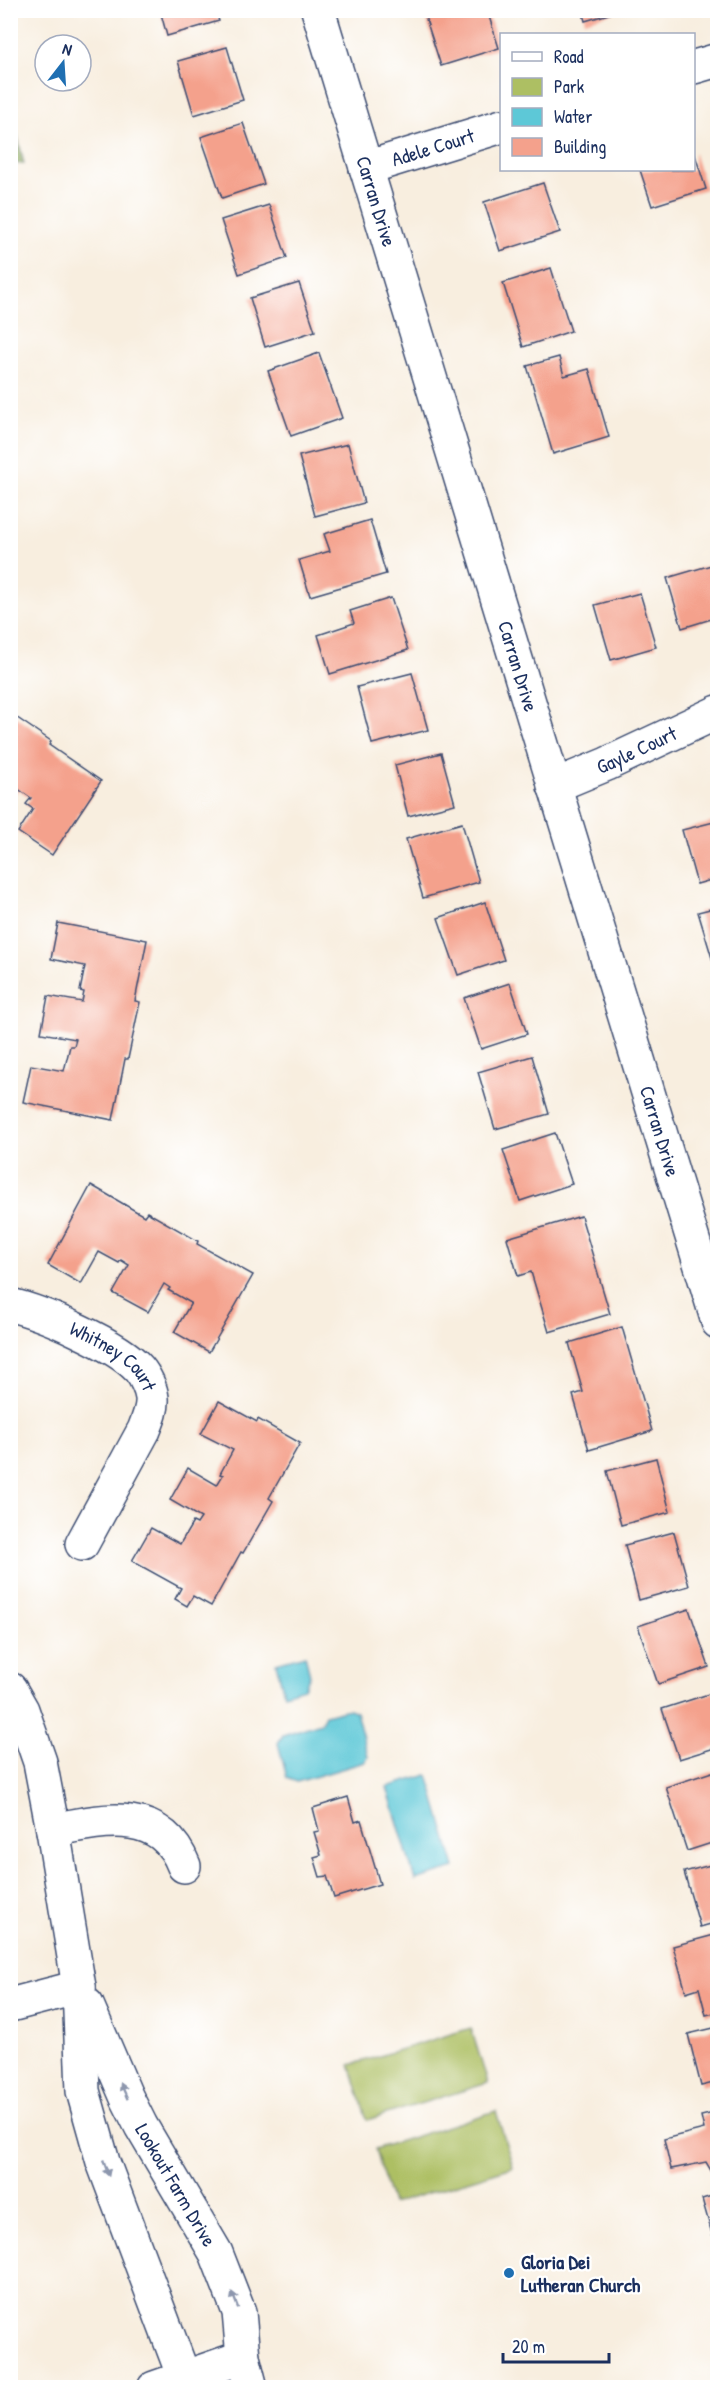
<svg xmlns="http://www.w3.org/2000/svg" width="728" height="2398" font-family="'Patrick Hand',sans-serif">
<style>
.green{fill:#adbf63;stroke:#647760;stroke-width:1.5}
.forest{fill:#8aa659;stroke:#526a5c;stroke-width:1.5}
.water{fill:#5dc8d7;stroke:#3c7c9a;stroke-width:1.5}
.building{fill:#f4a18c}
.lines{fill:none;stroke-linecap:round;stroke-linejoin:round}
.minor-casing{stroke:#3c4c71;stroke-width:36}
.minor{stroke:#fff;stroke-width:33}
.oneway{fill:#8d97ae}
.poi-dot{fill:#1f6fb2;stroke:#fff;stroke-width:2}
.labels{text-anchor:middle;stroke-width:4.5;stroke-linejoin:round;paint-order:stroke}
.street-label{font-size:20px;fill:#1b2f5e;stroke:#fff}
.poi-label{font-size:20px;font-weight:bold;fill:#1b2f5e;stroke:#fff;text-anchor:start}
</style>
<rect width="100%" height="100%" fill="#fff"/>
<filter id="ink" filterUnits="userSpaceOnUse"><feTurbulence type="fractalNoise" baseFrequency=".0167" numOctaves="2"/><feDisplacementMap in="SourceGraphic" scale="12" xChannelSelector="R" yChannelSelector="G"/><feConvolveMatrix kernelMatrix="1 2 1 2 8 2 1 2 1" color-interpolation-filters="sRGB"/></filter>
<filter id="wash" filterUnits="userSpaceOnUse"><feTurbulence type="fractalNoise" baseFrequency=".008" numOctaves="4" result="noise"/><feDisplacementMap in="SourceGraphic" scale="24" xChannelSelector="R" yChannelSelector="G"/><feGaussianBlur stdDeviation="1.35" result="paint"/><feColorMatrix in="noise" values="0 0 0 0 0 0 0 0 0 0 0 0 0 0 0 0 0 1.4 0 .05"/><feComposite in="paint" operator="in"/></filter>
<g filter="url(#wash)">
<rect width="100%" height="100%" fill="#f8eedf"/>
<g class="green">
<polygon points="471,2028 488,2083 367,2120 350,2065"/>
<polygon points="496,2111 513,2167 392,2204 375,2149"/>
</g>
<polygon class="forest" points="10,109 11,109 24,164 11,163"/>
<g class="water">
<polygon points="305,1655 310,1675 304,1688 284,1694 276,1663"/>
<polygon points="349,1709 356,1712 368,1757 365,1762 297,1782 287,1778 278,1743 283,1735 321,1723 325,1715"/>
<polygon points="428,1775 455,1868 415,1880 387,1787"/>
</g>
<g id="blocks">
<g class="building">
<polygon points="160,10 215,10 219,21 167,36"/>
<polygon points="432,10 487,10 499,48 441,66 424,13"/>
<polygon points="582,10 619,10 619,11 585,21"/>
<polygon points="227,47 243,100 194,115 178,61"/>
<polygon points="243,123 264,184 222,198 201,137"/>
<polygon points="694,152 706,189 652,206 640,170 694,170"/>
<polygon points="543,183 560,232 500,251 484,202"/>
<polygon points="269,205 287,258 239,274 221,220"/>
<polygon points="551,268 571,331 523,347 503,283"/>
<polygon points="299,283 315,331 265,347 250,298"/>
<polygon points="319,353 342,418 291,436 268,371"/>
<polygon points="559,357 564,376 589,369 609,437 553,454 527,366"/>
<polygon points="348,444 364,503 315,516 299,456"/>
<polygon points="370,520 386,574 310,596 299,560 330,551 324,534"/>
<polygon points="718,563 718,617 682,628 667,578"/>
<polygon points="640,593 656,647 611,660 595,605"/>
<polygon points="391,598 408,650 330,674 318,635 354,623 350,611"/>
<polygon points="412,673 428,730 372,744 357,687"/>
<polygon points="10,713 51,741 49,745 101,781 52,855 18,832 33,809 26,804 31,798 18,789 15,794 10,791"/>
<polygon points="441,753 455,804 408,816 395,765"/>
<polygon points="718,821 718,878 697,884 682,830"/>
<polygon points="462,823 479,882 423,898 406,839"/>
<polygon points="485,902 504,960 458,975 438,918"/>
<polygon points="718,907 718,967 715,968 698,912"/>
<polygon points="58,923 147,940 135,1001 140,1002 128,1059 125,1059 113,1120 23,1102 31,1065 64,1071 70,1046 74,1046 76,1039 41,1033 48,996 82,1002 84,992 80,991 85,966 51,959"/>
<polygon points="510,983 527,1034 481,1049 464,998"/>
<polygon points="532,1056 549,1114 495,1129 478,1072"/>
<polygon points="555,1133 572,1184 520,1201 503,1150"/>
<polygon points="91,1185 144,1216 147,1212 198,1241 197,1244 253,1275 209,1352 174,1332 191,1303 168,1290 170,1288 164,1284 148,1312 113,1293 129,1265 121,1260 119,1263 99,1252 81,1284 48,1265"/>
<polygon points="581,1216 610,1314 549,1332 531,1272 518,1276 507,1238"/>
<polygon points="622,1327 652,1431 589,1450 573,1395 583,1392 569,1343"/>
<polygon points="219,1401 257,1422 258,1419 300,1443 269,1498 273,1501 243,1553 241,1552 211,1606 193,1596 187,1606 175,1599 181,1588 132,1561 151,1528 180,1544 193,1522 197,1524 201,1518 170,1500 188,1468 217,1485 223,1475 220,1474 233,1450 201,1434"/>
<polygon points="656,1458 670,1512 621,1525 607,1471"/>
<polygon points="674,1532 689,1586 639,1600 625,1545"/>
<polygon points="689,1609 709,1667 658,1684 638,1626"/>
<polygon points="715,1692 718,1699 718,1747 679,1759 662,1709"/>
<polygon points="718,1770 718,1841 687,1851 666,1787"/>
<polygon points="348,1797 355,1822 361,1820 380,1884 334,1898 327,1876 320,1877 314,1857 321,1855 314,1832 319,1831 313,1808"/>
<polygon points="718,1863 718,1922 700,1927 684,1872"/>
<polygon points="718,1934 718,2012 706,2015 699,1988 686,1992 673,1946"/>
<polygon points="718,2027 718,2082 701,2086 688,2034"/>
<polygon points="718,2112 718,2173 713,2174 706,2162 671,2169 664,2139 704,2129 701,2116"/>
<polygon points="718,2194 718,2251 717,2251 702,2199"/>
</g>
</g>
</g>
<g filter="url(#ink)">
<use href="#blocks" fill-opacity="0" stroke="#3c4c71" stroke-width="1.5"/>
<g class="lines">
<g class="minor-casing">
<g id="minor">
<path id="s1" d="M 318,10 L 718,1322"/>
<polyline points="694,67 718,60"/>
<path id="s2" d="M 366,168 L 502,126"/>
<path id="s3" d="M 554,786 L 607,764 L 718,712"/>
<path id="s4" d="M 10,1305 C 42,1312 118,1345 139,1369 C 145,1376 151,1389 152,1398 C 153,1409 148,1420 144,1430 L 82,1544"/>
<polyline points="10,1689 22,1710 40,1762 53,1830 79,1987 83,2091 103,2162 188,2388"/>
<path d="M 53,1830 C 103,1820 161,1806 184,1866"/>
<polyline points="10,2005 79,1987"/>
<path id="s5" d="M 87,2005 L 127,2098 L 141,2126 L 216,2253 L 239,2312 L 243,2357 L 251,2388"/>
<polyline points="154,2388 243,2357"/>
</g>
</g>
<use href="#minor" class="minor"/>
</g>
<defs><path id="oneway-solid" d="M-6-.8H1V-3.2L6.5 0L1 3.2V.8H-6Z" transform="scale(1.5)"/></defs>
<g class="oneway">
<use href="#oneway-solid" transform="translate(124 2091) rotate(-114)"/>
<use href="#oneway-solid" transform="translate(106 2168) rotate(71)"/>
<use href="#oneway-solid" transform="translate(235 2300) rotate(-111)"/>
</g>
</g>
<circle class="poi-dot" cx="509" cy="2273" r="6"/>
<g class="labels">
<g class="street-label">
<text dy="7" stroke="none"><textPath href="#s2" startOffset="70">Adele Court</textPath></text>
<text dy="7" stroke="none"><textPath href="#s1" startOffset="200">Carran Drive</textPath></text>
<text dy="7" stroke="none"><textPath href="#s1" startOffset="686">Carran Drive</textPath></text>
<text dy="7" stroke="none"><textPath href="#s3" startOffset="90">Gayle Court</textPath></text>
<text dy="7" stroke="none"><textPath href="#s1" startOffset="1172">Carran Drive</textPath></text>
<text dy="7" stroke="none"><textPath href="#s4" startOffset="117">Whitney Court</textPath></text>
<text dy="7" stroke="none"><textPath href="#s5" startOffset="201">Lookout Farm Drive</textPath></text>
</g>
<g class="poi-label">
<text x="521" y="2269">Gloria Dei<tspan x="521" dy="23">Lutheran Church</tspan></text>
</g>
</g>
<rect width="728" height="2398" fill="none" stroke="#fff" stroke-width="36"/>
<rect x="500" y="33" width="195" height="138" fill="#ffffff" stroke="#a4acbf" stroke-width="1.5"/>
<rect x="512" y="52" width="30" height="9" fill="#ffffff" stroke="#a4acbf" stroke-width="1.5"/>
<text x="554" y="63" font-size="18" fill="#1b2f5e">Road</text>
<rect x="512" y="78" width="30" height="18" fill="#adbf63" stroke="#a4acbf" stroke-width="1.5"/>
<text x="554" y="93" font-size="18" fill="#1b2f5e">Park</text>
<rect x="512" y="108" width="30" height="18" fill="#5dc8d7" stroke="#a4acbf" stroke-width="1.5"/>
<text x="554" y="123" font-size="18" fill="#1b2f5e">Water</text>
<rect x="512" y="138" width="30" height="18" fill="#f4a18c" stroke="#a4acbf" stroke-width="1.5"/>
<text x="554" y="153" font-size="18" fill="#1b2f5e">Building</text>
<g transform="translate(63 63) rotate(17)"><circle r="28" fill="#ffffff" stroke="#a4acbf" stroke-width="1.5"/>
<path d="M0-4.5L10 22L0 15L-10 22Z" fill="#1f6fb2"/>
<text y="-9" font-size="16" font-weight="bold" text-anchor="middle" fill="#1b2f5e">N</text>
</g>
<path d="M503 2353v9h106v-9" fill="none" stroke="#1b2f5e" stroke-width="3"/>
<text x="512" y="2353" font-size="18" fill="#1b2f5e" stroke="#ffffff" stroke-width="4.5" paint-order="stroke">20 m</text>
</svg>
